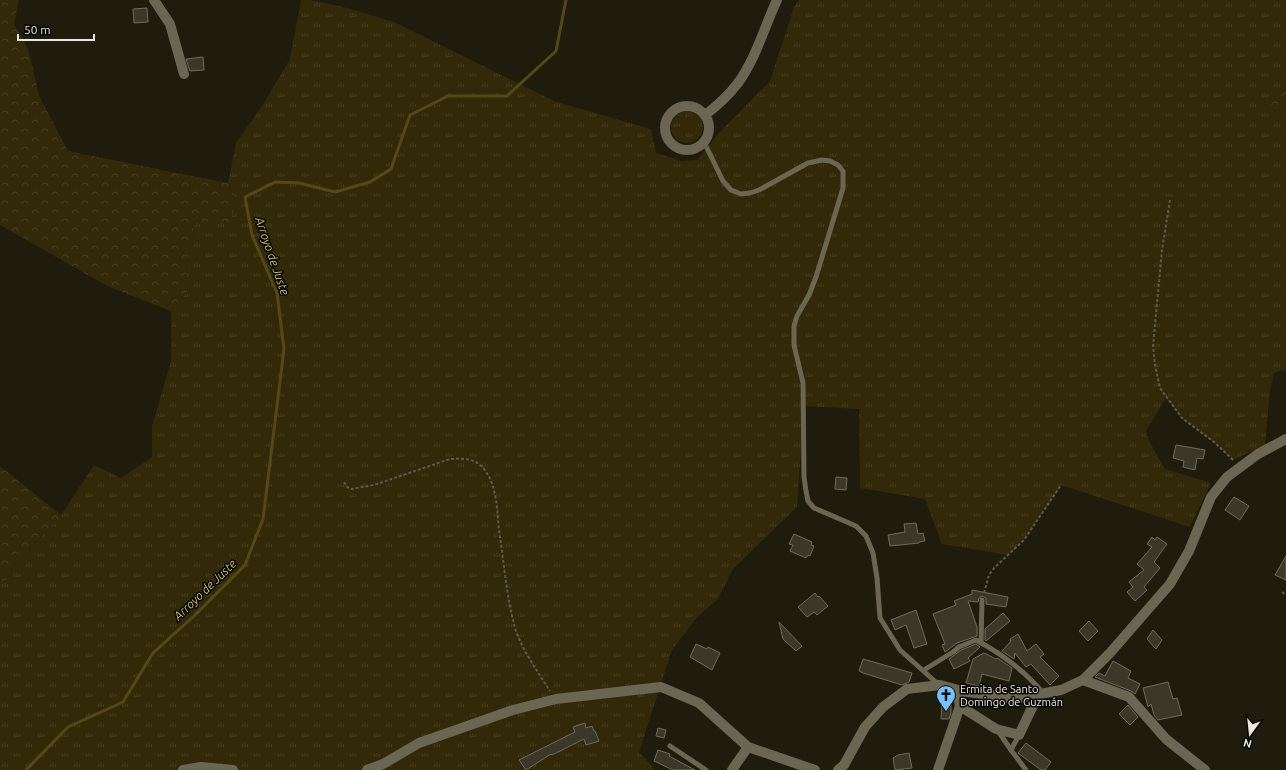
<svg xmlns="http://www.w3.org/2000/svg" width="1286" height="770" font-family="Ubuntu,sans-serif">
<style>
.grass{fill:url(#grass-tufts)}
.forest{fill:url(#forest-crowns)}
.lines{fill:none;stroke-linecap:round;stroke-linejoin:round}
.stream{stroke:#554817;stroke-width:3}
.building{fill:#3c3829;stroke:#706b5a}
.path{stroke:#5d594d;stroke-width:2;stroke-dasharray:3 2;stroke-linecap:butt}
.service{stroke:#6b6652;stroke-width:5}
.minor{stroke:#6b6652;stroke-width:10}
.labels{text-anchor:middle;stroke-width:3;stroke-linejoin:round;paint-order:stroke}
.poi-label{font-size:11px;fill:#ebe8df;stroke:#070602;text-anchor:start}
.water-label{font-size:12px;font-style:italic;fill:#d3be73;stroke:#070602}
</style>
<defs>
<pattern id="grass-tufts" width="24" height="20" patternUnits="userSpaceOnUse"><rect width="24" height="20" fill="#312908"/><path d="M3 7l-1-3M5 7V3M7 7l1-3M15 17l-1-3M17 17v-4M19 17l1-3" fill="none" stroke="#453e20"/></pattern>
<pattern id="forest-crowns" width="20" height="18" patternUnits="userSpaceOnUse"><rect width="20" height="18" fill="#312908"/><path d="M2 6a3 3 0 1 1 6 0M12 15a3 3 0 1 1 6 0" fill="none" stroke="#453e20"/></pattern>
</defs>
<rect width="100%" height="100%" fill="#1f1b0d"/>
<g class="grass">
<path d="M 301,0 L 311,0 L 343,7 L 394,22 L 554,101 L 651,129 L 656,153 L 681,161 L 697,160 L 719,133 L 770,81 L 794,7 L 799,0 L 1286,0 L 1286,92 L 1264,102 L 1270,113 L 1286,108 L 1286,370 L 1282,370 L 1274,373 L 1270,390 L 1265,445 L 1233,460 L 1214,442 L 1182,418 L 1166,398 L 1146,431 L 1149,441 L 1165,469 L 1211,483 L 1190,527 L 1061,485 C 1044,510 1031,533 1009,555 L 942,544 L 925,499 L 860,488 L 859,409 L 804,406 L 797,507 L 733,569 L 718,599 L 697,617 L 672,650 L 639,752 L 655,770 L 0,770 L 0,582 L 6,581 L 14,566 L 61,515 L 94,465 L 121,478 L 152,457 L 152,426 L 171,361 L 171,311 L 188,290 L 186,264 L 195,223 L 236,202 L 228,183 L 236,143 L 264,103 L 290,59 Z"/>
<circle cx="687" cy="127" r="16"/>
</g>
<g class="forest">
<polygon points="0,0 19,0 14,24 28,48 39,96 68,151 228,183 236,202 230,223 195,223 186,264 188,290 171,311 107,286 0,225"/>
<polygon points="1286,92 1286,108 1270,113 1264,101"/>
<polygon points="0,466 61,515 14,566 6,581 0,582"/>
</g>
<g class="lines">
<polyline class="stream" points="26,770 68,727 123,702 153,653 194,616 245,565 263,519 284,349 277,293 252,235 245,197 275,182 299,183 335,192 370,182 391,169 410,115 448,96 507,96 556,51 566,0"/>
</g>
<g class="building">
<polygon points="147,8 148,22 134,23 133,9"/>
<polygon points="203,57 204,70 190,71 186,59"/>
<polygon points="1176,445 1205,450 1203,459 1197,458 1195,470 1183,467 1184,461 1173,458"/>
<polygon points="836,477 847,478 846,490 835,489"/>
<polygon points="1234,497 1249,506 1240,520 1225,510"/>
<polygon points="916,523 918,534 923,533 925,541 919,542 919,543 890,546 888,535 905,532 904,524"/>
<polygon points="794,534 812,542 811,545 814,546 810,556 808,555 806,558 790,551 793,545 789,544"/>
<polygon points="1152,537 1155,540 1157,537 1167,544 1154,562 1160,568 1144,587 1147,590 1135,601 1127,592 1133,587 1129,582 1144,570 1137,564 1152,547 1147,544"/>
<polygon points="1286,556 1286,580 1275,575"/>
<polygon points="972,590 1008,597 1006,607 986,604 986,598 982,596 979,598 978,602 968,601 977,627 977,636 957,643 945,652 942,645 945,644 933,614 956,605 954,601 972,594"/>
<polygon points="815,593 818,597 819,596 828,606 817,615 814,612 807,617 798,607"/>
<polygon points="916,610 927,644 914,648 906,625 895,630 891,620"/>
<polygon points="1003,613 1010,621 986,641 985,640 985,629"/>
<polygon points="1089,621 1098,631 1088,641 1079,631"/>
<polygon points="779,622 802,646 796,651 783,639"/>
<polygon points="1153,630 1162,640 1156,649 1147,639"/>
<polygon points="1018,634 1027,651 1036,644 1044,654 1040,657 1059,676 1050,685 1031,664 1026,667 1015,653 1014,659 1002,651 1011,641 1010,639"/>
<polygon points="696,644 707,649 708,647 720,653 712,670 690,657"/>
<polygon points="976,644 980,647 968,658 970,661 954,669 949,659 961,650"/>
<polygon points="984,653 996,659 997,658 1012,668 1009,681 982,674 979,686 966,683 973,659"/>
<polygon points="863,659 912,673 909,682 902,685 863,673 859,671"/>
<polygon points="1113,661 1131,671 1128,678 1140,684 1135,694 1131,691 1095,677 1099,673 1105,676"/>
<polygon points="1168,682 1173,699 1177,698 1182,715 1158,720 1154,715 1151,704 1148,707 1143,688"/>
<polygon points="942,704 951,705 951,713 949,719 941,719"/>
<polygon points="1128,705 1138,717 1130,725 1119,714"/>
<polygon points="585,723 586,728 592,726 594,731 595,731 599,741 586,745 584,739 552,755 551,754 526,770 519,760 575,732 573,727"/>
<polygon points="658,728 666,730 664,738 656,736"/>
<polygon points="1026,743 1051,762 1045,770 1041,770 1018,753"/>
<polygon points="658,750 670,754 669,756 695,770 673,770 654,761"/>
<polygon points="909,753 912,768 895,770 893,758 898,755"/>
</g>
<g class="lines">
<g class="path">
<polyline points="1170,200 1162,250 1153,346 1155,365 1160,388 1182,418 1214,442 1234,461"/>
<path d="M 344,482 L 347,487 L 351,489 L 374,485 L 450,459 C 463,458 475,458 484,469 C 497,485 497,510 499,530 C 504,561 506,594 514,624 C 519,646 538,672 550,691"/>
<polyline points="1282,592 1286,595"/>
<polyline points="984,593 989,575 994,568 1024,540 1061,485"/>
</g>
<g class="service">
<polyline points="704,142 723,181 731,190 741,194 750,193 759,190 808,163 822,160 830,161 838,165 843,171 843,188 816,277 809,295 797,316 794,326 794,345 803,383 804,477 806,491 808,501 814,508 856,526 866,536 873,553 877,578 880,618 900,650 939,685"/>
<polyline points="981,643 982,600"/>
<path d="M 924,670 L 953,652 L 959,647 L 976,640 C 1002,654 1025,671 1044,694"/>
<polyline points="998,731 1011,750 1019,735"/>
<polyline points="670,746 706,770"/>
<polyline points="1011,750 1026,770"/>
</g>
<g class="minor">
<polyline points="154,0 170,24 184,74"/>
<circle cx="687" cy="128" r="22"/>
<path d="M 705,115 C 717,106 728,96 738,83 C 756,58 764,28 777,0"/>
<polyline points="1083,680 1129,697 1166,739 1205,770"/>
<polyline points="962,691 959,700 960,706 996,729 1019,735 1038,695"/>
<polyline points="183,770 201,767 233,770"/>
<polyline points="367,770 383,764 419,743 513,710 556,699 661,687 699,703 748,747 815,770"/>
<polyline points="732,770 748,747"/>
<polyline points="838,770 844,765 865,727 883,707 907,689 940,685 962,691 1014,699 1061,690 1083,680 1110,653 1170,584 1189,551 1211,497 1227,477 1258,454 1286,439"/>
<polyline points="938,770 960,706"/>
</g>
</g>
<defs>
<g id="church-pin" transform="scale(1)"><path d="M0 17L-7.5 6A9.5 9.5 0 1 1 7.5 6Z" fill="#79bff8" stroke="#070602"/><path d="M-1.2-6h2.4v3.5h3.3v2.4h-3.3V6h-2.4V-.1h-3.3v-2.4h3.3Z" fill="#111"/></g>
</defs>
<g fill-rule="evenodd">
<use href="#church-pin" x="946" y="695"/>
</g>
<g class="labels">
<g class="poi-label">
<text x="960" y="693">Ermita de Santo<tspan x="960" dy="13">Domingo de Guzmán</tspan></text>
</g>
<g class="water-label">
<text transform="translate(272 256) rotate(71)" y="4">Arroyo de Juste</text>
<text transform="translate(205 590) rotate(-44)" y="4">Arroyo de Juste</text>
</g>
</g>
<g transform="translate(1250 734) rotate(195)" stroke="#070602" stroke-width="3" paint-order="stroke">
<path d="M0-3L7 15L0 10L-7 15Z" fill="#ebe8df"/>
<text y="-6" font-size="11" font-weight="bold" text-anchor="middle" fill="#ebe8df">N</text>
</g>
<path d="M18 34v6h76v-6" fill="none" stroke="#ebe8df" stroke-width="2"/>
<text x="24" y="34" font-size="12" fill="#ebe8df" stroke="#070602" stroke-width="3" paint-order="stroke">50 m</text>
</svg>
